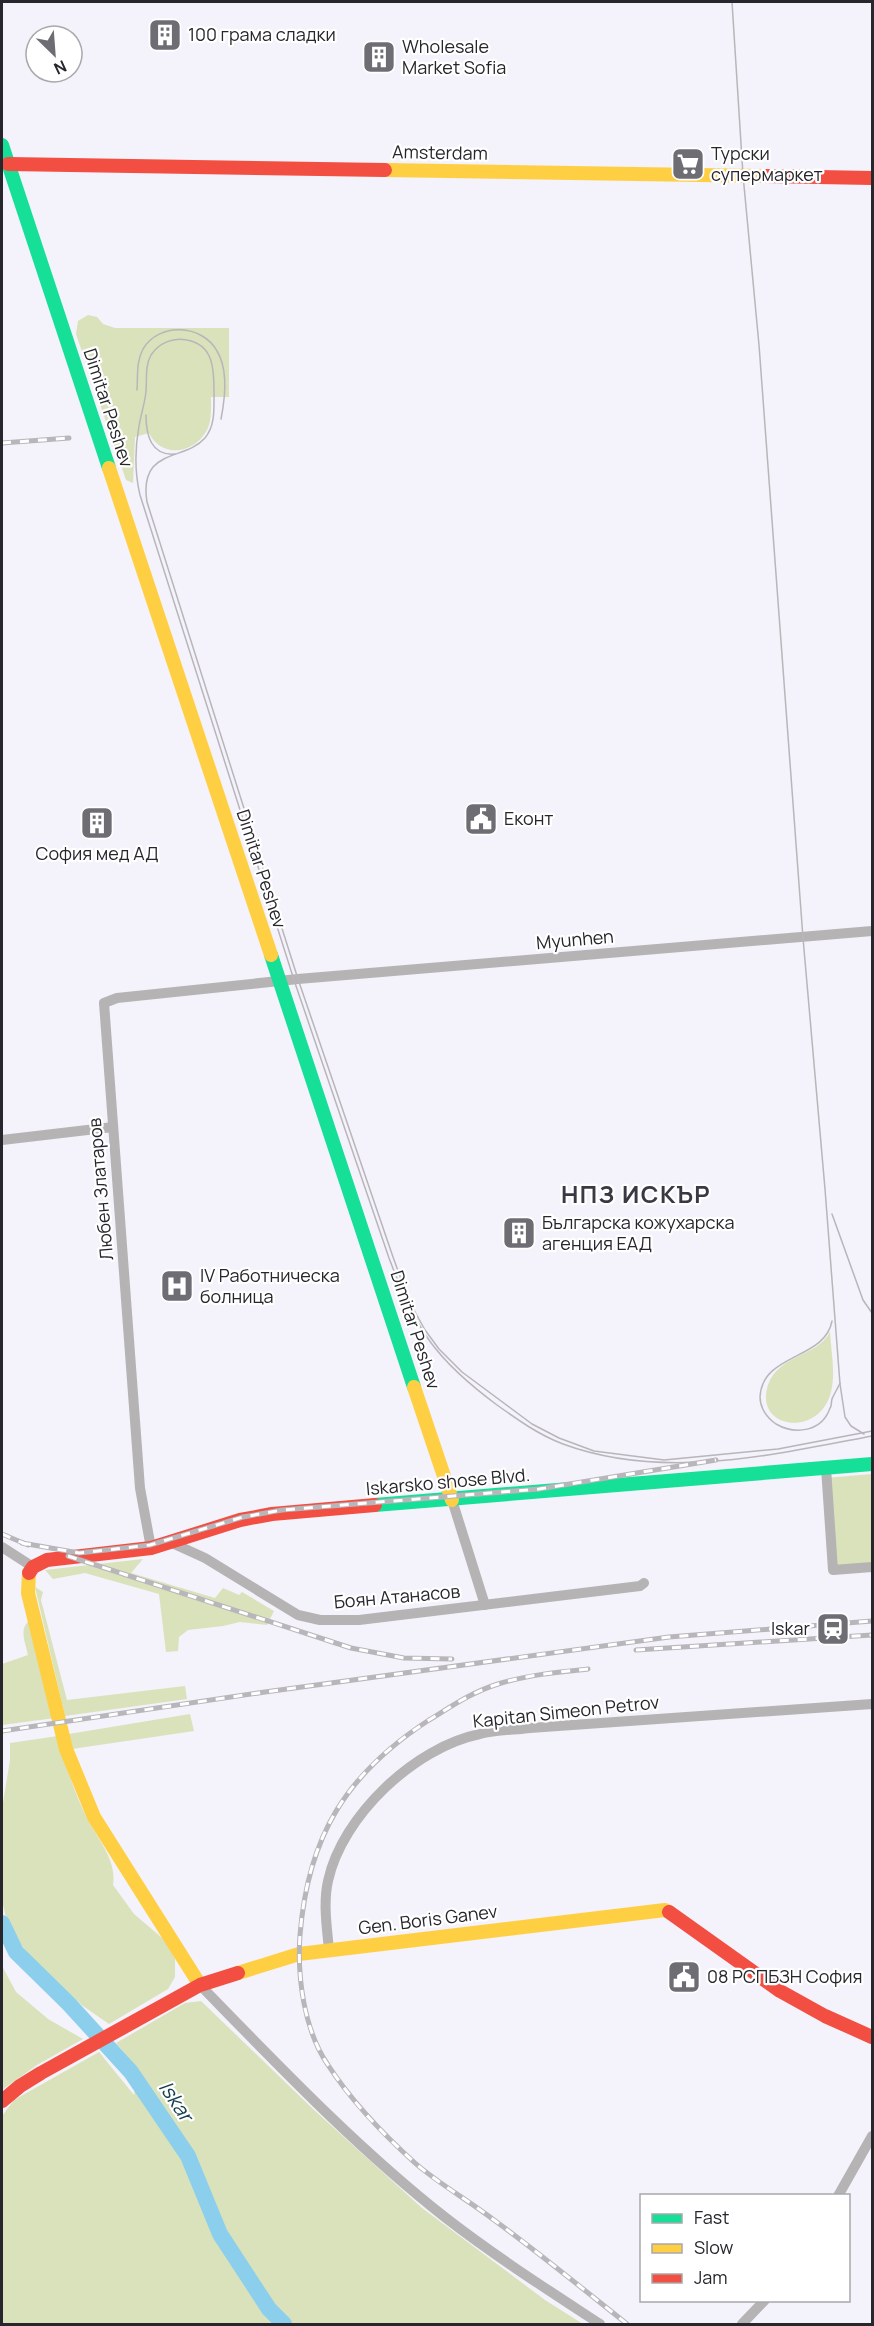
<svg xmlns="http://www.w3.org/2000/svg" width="874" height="2326" font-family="Manrope,sans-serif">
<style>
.green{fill:#dae2bb}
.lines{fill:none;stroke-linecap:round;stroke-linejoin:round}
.river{stroke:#8bcfec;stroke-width:16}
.street{stroke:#b5b3b4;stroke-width:10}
.fast{stroke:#16e098;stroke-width:14}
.slow{stroke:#ffcf43;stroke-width:14}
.jam{stroke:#f24e42;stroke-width:14}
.tram{stroke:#b8b6ba;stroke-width:1.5}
.rail-casing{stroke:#b8b6ba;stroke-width:5}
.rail{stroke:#fff;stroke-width:3;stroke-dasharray:9;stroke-linecap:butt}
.labels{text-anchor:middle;stroke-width:4.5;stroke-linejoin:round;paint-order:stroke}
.poi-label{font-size:18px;fill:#27262c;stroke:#fff;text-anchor:start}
.street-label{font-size:18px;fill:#27262c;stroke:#fff}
.water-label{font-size:20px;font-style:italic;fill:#123e4e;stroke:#fff}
.district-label{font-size:24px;font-weight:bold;letter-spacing:1.5px;fill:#3a3843;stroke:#fff}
</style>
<rect width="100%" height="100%" fill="#f4f2fa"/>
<g class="green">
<path d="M 88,315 L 97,317 L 103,324 L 115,328 L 229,328 L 229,397 L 211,397 C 211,408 212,420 207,430 C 194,454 162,459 149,433 L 135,437 L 133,483 L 126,480 L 76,334 L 78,321 Z"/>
<path d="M 830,1332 C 831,1350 835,1370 832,1387 C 824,1439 753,1431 768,1385 C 779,1354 817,1357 830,1332 Z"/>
<polygon points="872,1474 872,1567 833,1570 826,1478"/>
<polygon points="143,1559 131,1573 215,1598 223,1588 239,1595 242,1592 274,1611 267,1625 240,1622 223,1626 188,1630 179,1637 178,1651 166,1652 159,1594 85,1573 53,1579 45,1570"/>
<polygon points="35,1587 43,1592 41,1600 67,1700 185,1686 187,1699 65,1716"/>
<path d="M 28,1622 L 32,1625 L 55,1718 L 2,1725 L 2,1664 L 28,1655 C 26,1644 19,1630 28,1622 Z"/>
<polygon points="190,1714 194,1731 72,1749 69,1734"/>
<path d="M 58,1736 C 65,1763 74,1792 86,1816 C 97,1839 117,1859 113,1885 L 134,1914 L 168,1943 L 175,1959 L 175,1977 L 168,1989 L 109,2024 L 83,2006 L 34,1962 L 8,1927 L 2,1900 L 2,1809 L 10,1760 L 10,1743 Z"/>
<polygon points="2,1966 16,1992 48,2019 83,2039 37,2065 2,2090"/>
<polygon points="201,2001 313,2109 422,2208 545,2300 583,2324 2,2324 2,2116 14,2100 99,2052 134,2095 138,2069 116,2043 185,2003"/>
</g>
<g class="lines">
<polyline class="river" points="2,1923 16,1952 69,2004 131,2072 188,2156 220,2234 269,2309 284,2324"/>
<g class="street">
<polyline points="2,1140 113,1127"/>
<polyline points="826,1468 833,1570 872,1567"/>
<polyline points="452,1500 485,1605"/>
<polyline points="172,1543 205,1558 298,1615 320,1620 359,1620 640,1586 644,1583"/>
<polyline points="2,1547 33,1567"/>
<polyline points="151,1548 140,1488 104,1003 117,998 298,979 872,931"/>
<path d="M 329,1950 C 327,1928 323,1903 328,1881 C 342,1816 415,1747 480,1734 C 496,1730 514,1730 530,1728 L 872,1704"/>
<path d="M 200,1985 C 279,2066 357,2148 446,2218 C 495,2256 548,2290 600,2324"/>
<polyline points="838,2196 872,2136"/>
<polyline points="742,2324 765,2300"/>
</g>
<g class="fast">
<polyline points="2,145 109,468"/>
<polyline points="271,955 414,1387"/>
<polyline points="375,1505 872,1464"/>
</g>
<g class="slow">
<polyline points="385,170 765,176"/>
<polyline points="109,468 271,955"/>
<polyline points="414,1387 452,1500"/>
<polyline points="29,1573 28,1593 66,1749 94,1817 200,1985"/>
<polyline points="238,1973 299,1954 665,1910 669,1912"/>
</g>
<g class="jam">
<polyline points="8,164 385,170"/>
<polyline points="765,176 872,178"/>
<polyline points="29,1573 33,1567 47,1560 151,1548 240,1520 272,1514 375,1505"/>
<polyline points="669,1912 780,1991 825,2016 872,2037"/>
<polyline points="2,2101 20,2086 41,2073 200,1985 238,1973"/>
</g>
<g class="tram">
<polyline points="732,2 743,175 759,345 803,938 825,1189 840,1384 845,1417 851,1426 864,1434"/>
<path d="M 137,390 C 138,376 136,362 143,349 C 159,322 202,324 217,351 C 228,369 225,399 221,419"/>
<path d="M 146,415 C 146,435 151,456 175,454"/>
<polyline points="832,1214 863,1300 872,1313"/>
<path d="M 832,1321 C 825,1360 762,1353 760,1397 C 760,1408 767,1418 776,1424 C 795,1435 822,1432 830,1408 C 832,1406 831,1402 832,1399 C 834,1394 838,1388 840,1383"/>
<path d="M 872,1431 L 778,1449 L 664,1460 L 594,1451 L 559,1438 L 532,1424 L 462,1372 L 439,1349 L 425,1330 L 409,1301 L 393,1257 L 298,979 L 147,502 C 145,490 145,477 153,467 C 167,452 191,454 205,438 C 215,426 214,410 214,395 C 214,372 215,345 187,340 C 173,337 159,343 151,355 C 145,366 147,378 146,391 C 145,403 141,414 139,426 C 135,448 135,474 140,495 L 294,980 L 389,1258 C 416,1330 435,1359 497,1405 C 518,1420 539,1435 563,1444 C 663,1481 772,1455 872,1436"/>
</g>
<g class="rail-casing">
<g id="rail">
<polyline points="2,443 69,438"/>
<polyline points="2,1534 28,1545"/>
<polyline points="22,1543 79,1553 150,1545 243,1517 282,1510 539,1489 716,1460"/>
<polyline points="68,1556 351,1648 404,1658 452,1659"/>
<polyline points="636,1650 872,1635"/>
<path d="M 588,1669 C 558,1672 527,1675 498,1684 C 472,1692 452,1706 429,1720 C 346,1774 308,1836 300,1935 C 297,1977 304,2030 328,2065 C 352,2102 383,2134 415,2163 C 439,2184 468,2200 494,2220 C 539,2253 583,2289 627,2324"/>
<polyline points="2,1731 265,1692 669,1637 872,1621"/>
</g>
</g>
<use href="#rail" class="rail"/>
</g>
<defs>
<g id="building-square" transform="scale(1.725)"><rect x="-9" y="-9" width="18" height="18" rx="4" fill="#6f6d74" stroke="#fff"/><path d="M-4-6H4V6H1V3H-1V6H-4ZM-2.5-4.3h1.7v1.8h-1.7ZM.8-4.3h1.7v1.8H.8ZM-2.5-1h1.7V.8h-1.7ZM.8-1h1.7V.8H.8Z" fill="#fff"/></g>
<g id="supermarket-square" transform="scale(1.725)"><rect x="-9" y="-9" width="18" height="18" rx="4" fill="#6f6d74" stroke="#fff"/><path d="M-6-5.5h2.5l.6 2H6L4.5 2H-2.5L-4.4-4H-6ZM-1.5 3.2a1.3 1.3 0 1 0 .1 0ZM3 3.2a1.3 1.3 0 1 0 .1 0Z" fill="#fff"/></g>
<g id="civic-square" transform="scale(1.725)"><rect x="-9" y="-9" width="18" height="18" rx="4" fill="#6f6d74" stroke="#fff"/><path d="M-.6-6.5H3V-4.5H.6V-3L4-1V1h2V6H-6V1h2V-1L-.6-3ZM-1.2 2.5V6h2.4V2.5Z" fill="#fff"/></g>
<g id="hospital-square" transform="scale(1.725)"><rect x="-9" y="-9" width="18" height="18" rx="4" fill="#6f6d74" stroke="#fff"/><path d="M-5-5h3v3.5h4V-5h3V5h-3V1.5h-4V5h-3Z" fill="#fff"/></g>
<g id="station-square" transform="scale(1.725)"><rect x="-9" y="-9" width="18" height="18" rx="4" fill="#6f6d74" stroke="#fff"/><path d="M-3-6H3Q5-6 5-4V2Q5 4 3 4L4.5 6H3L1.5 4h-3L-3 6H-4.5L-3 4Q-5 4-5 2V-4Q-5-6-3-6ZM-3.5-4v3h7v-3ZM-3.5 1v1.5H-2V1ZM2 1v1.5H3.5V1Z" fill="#fff"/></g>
</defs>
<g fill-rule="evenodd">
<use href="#building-square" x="165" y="35"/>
<use href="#building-square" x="379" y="57"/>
<use href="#supermarket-square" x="688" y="164"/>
<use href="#civic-square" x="481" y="819"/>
<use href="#building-square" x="97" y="823"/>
<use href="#building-square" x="519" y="1233"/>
<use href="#hospital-square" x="177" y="1286"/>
<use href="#station-square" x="833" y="1629"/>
<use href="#civic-square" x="684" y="1977"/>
</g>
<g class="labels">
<g class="poi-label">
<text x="188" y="41">100 грама сладки</text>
<text x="402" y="53">Wholesale<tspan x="402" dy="21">Market Sofia</tspan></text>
<text x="711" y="160">Турски<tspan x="711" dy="21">супермаркет</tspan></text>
<text x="504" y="825">Еконт</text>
<text x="97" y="860" text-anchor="middle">София мед АД</text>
<text x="542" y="1229">Българска кожухарска<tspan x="542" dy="21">агенция ЕАД</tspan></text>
<text x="200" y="1282">IV Работническа<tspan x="200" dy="21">болница</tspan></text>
<text x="810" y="1635" text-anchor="end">Iskar</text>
<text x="707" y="1983">08 РСПБЗН София</text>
</g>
<g class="street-label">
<text transform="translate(440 153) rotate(1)" y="6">Amsterdam</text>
<text transform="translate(108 408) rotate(72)" y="6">Dimitar Peshev</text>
<text transform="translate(261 869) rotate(72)" y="6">Dimitar Peshev</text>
<text transform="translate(575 940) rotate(-5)" y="6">Myunhen</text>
<text transform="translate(101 1189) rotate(-95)" y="6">Любен Златаров</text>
<text transform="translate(415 1330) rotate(72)" y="6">Dimitar Peshev</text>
<text transform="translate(448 1482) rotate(-5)" y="6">Iskarsko shose Blvd.</text>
<text transform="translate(397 1597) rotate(-5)" y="6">Боян Атанасов</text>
<text transform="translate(566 1712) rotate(-6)" y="6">Kapitan Simeon Petrov</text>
<text transform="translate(428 1920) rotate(-7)" y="6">Gen. Boris Ganev</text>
</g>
<g class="water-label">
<text transform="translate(176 2101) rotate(56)" y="7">Iskar</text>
</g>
<g class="district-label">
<text x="636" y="1203">НПЗ ИСКЪР</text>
</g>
</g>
<rect width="874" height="2326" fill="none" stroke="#27262c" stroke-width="6"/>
<rect x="640" y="2194" width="210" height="108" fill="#ffffff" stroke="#a9a8ab" stroke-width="1.5"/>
<rect x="652" y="2214" width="30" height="9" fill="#16e098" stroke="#a9a8ab" stroke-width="1.5"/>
<text x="694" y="2224" font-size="18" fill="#27262c">Fast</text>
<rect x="652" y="2244" width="30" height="9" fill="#ffcf43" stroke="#a9a8ab" stroke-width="1.5"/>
<text x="694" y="2254" font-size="18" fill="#27262c">Slow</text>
<rect x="652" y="2274" width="30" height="9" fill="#f24e42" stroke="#a9a8ab" stroke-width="1.5"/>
<text x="694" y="2284" font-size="18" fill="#27262c">Jam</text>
<g transform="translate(54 54) rotate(155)"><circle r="28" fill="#ffffff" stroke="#a9a8ab" stroke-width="1.5"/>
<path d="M0-4.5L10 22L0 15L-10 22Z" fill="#6f6d74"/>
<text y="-9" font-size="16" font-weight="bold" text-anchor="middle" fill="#27262c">N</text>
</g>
</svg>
